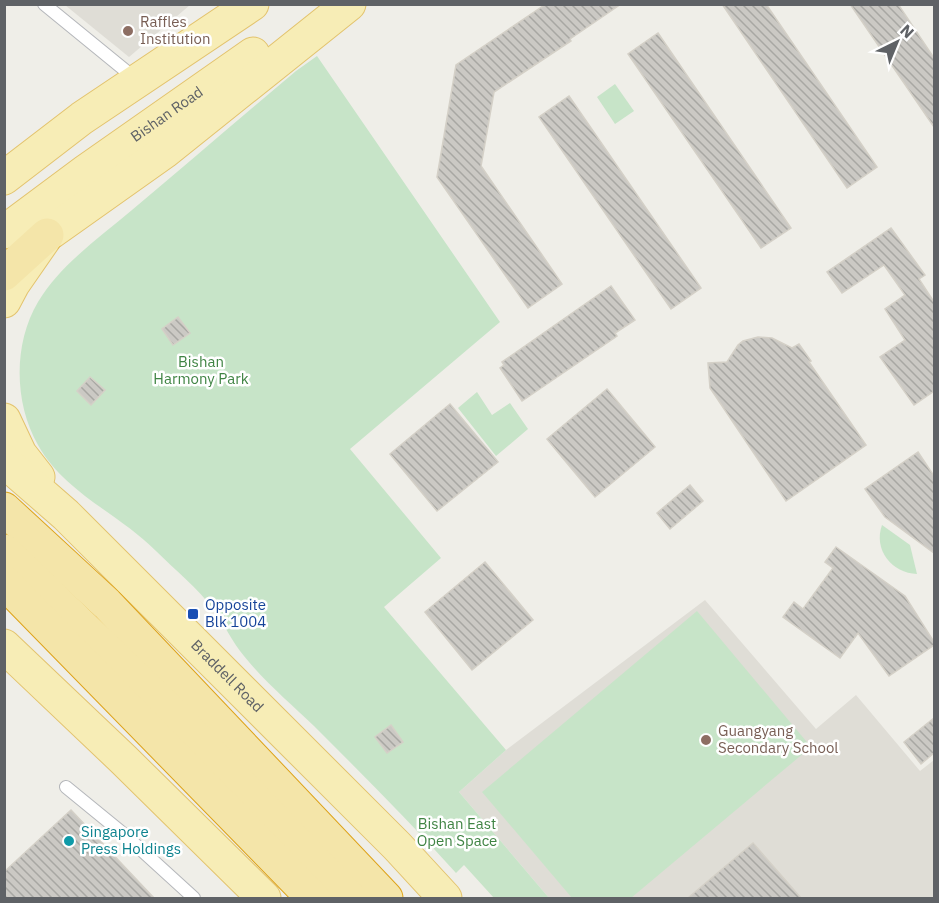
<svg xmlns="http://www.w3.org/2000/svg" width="939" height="903" font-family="'IBM Plex Sans',sans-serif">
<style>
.education{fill:#dfddd6}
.green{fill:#c7e4c8}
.building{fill:url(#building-back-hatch);stroke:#d4d0c7;stroke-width:1.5}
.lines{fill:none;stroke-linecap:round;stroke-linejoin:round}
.service-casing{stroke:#b5b7bb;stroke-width:14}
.primary-casing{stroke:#e3c36d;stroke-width:35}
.trunk-casing{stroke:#dea319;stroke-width:35}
.service{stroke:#fff;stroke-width:12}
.primary{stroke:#f7edb6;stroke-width:33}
.trunk{stroke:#f4e5a9;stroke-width:33}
.education-dot{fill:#8d6e63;stroke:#fff;stroke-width:2}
.transit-dot{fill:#1a4fb4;stroke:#fff;stroke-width:2}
.culture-dot{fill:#0f9aa8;stroke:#fff;stroke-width:2}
.labels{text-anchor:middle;stroke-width:5;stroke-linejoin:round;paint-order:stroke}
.education-label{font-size:15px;fill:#785e54;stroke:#fff;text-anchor:start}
.street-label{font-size:15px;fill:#5f6266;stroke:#fff}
.park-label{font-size:15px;fill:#408444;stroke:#fff}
.transit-label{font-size:15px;fill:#164399;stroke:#fff;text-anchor:start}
.culture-label{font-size:15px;fill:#0d838f;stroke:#fff;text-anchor:start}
</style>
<defs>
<pattern id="building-back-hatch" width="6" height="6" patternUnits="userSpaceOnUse" patternTransform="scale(1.5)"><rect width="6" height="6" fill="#cbc9c4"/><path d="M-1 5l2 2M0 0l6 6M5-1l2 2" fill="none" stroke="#a8a7a3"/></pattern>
</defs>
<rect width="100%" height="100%" fill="#efeee8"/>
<g class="education">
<polygon points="65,5 190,5 129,57"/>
<polygon points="705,600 816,729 856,695 920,771 934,760 934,898 549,898 459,792 506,750"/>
</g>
<g class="green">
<path d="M 317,56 L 500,322 L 350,449 L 441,558 L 384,607 L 506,750 L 459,792 L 549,898 L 494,898 L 464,865 L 456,873 C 410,822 362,774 314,726 C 291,704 264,681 244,656 C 232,642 225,625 214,610 C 198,588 175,570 156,551 C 118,513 65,493 38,445 C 14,403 13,344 38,302 C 60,265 99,238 132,210 C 187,164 241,117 296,71 Z"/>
<polygon points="615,84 634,111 615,124 597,97"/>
<polygon points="477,392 492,415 510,403 528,429 496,456 458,408"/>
<path d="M 882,525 L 910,545 L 917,574 C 892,573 873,550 882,525 Z"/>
<polygon points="697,611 811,747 631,898 572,898 482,792"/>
</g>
<g class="building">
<polygon points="546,4 621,4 570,39 571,41 494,92 481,166 562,284 528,308 437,177 456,65"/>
<polygon points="722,4 766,4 877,167 847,188"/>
<polygon points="850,4 898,4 934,58 934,127"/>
<polygon points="658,33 791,228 761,248 628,54"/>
<polygon points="569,96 701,288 671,309 539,117"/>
<polygon points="891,228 925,275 919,279 934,302 934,391 914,405 880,357 905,340 885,309 905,295 884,265 842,293 827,272"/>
<polygon points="611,286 635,320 615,333 617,336 522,401 500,368 504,365 502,362"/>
<polygon points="178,317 190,333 173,345 162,329"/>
<polygon points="758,337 772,338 792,348 799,344 811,361 809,362 866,445 786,501 710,388 708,363 727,362 738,345 743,341"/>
<polygon points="90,377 105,390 91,405 77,391"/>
<polygon points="607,389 655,447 595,497 547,439"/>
<polygon points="450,404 498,462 437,511 390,454"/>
<polygon points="918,452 934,476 934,553 885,517 865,489"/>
<polygon points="690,485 703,501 670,529 657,513"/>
<polygon points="836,547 905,596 934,642 934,645 889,676 858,633 840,658 783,617 794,602 803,609 833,568 825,562"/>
<polygon points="485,562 533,620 472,670 425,612"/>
<polygon points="934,718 934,753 921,764 904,742"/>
<polygon points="391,725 403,742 387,753 375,737"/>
<polygon points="71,810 154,898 4,898 4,872"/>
<polygon points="753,843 801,898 688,898"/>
</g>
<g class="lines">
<g class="service-casing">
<g id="service">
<polyline points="44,4 137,80"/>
<polyline points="66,787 126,836 194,898"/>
</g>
</g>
<g class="primary-casing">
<g id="primary">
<polyline points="4,178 82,118 252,4"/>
<path id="s1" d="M 4,232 L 86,171 L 253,54"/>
<polyline points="4,301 13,284 47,235 164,152 349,4"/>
<polyline points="4,420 20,454 38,477"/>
<path id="s2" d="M 4,461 L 66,515 L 397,846 L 445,898"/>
<polyline points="4,646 124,760 264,898"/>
</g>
</g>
<g class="trunk-casing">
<g id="trunk">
<polyline points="4,274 47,235"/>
<polyline points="4,509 107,604 386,898"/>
<polyline points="4,551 169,710 350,898"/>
<polyline points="4,582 313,898"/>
</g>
</g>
<use href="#service" class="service"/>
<use href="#primary" class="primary"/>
<use href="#trunk" class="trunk"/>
</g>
<g class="education-dot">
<circle cx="128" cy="31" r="6"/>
<circle cx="706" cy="740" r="6"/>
</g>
<rect class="transit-dot" x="187" y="608" width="12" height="12" rx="3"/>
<circle class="culture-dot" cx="69" cy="841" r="6"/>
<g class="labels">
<g class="education-label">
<text x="140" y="27">Raffles<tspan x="140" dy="17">Institution</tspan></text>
<text x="718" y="736">Guangyang<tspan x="718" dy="17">Secondary School</tspan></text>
</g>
<g class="street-label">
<text dy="5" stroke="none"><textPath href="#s1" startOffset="201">Bishan Road</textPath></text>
<text dy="5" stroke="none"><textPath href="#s2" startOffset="310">Braddell Road</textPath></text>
</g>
<g class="park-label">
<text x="201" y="367">Bishan<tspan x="201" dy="17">Harmony Park</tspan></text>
<text x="457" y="829">Bishan East<tspan x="457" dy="17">Open Space</tspan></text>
</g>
<g class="transit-label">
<text x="205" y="610">Opposite<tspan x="205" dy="17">Blk 1004</tspan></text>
</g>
<g class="culture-label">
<text x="81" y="837">Singapore<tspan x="81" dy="17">Press Holdings</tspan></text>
</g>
</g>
<rect width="939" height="903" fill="none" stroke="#5f6266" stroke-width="12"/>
<g transform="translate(897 42) rotate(43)" stroke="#ffffff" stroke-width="4.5" paint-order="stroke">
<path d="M0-4.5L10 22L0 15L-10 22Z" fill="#5f6266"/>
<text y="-9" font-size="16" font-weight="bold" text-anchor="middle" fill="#5f6266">N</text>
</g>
</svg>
